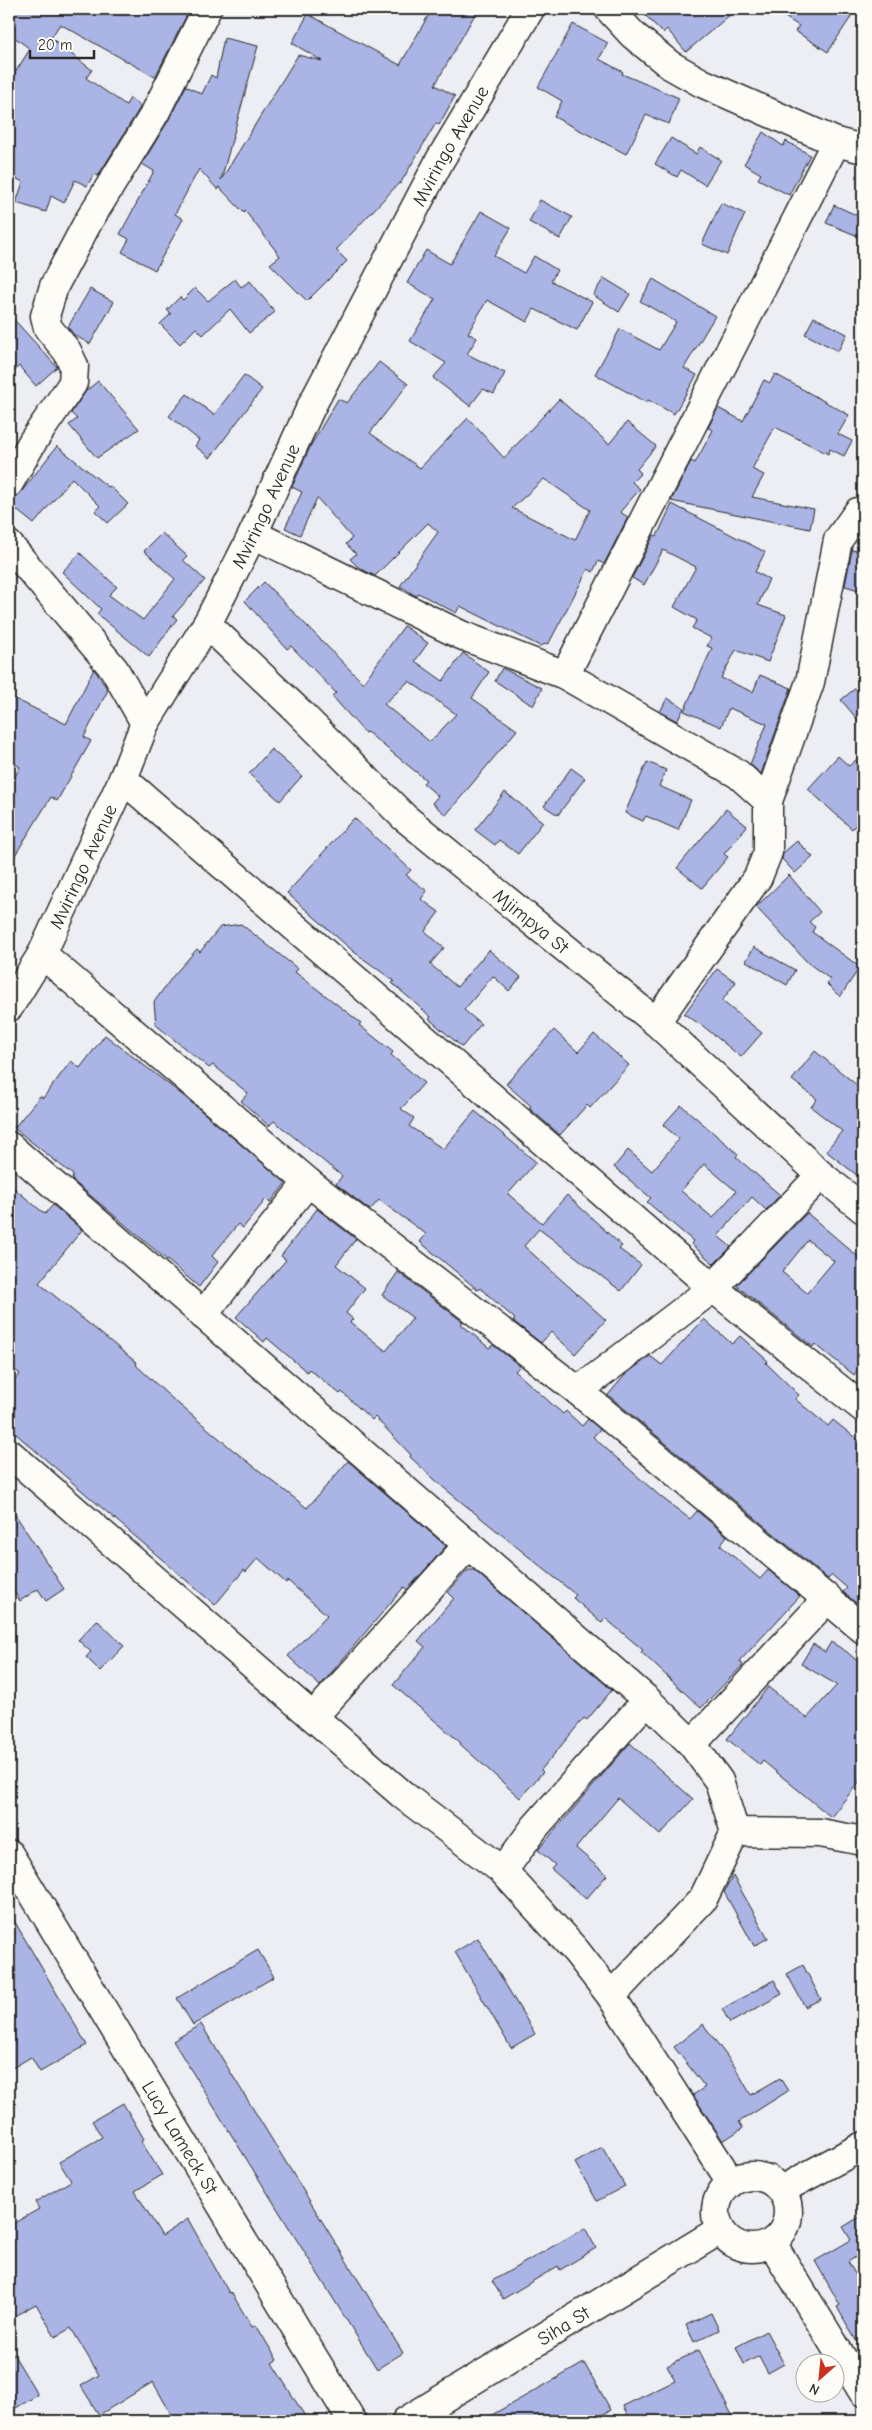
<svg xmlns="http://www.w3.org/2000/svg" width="872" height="2430" font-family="'Comic Neue',sans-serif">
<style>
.building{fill:#aab4e5;stroke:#2b2b2b;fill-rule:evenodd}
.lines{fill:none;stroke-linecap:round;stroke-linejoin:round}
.minor-casing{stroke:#2b2b2b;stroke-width:31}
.minor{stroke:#fdfcf7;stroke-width:28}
.labels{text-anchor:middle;stroke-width:4.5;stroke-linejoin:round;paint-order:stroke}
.street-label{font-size:19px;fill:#2b2b2b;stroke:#fdfcf7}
</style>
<rect width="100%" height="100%" fill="#eceef3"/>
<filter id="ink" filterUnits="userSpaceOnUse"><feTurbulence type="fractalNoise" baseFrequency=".02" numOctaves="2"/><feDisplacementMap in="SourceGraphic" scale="10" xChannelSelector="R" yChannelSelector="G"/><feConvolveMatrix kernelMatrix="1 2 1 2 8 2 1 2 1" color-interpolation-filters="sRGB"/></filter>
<g filter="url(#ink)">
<g class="building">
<polygon points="9,9 190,9 155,77 60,24 51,38 92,70 86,78 126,105 130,98 141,106 98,176 94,174 87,186 75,180 64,203 51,196 46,212 16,203 23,182 9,175 9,82 30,49 9,33"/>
<polygon points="432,9 478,9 435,85 455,96 439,125 436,123 400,184 399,183 336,250 347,261 307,301 270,264 280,256 245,211 244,213 219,187 218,190 199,169 175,214 183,219 155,270 122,252 129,239 120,234 154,171 142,164 168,121 186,86 202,94 211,75 216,78 224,38 258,46 221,180 298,55 322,61 292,43 308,14 400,65"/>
<polygon points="639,9 737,9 686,52 667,29 663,33"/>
<polygon points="772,9 838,9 851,17 828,52 795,31 799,26"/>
<polygon points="573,24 608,43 599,59 623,72 622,74 679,98 669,124 646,115 626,154 554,117 562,101 538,87"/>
<polygon points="763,132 783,146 786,141 810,155 789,195 758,179 761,174 744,164"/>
<polygon points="671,138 696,154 700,147 721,160 705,185 681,170 677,177 655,164"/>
<polygon points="540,200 572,217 560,239 529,222"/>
<polygon points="721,203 745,214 727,255 702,244"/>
<polygon points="834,205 863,218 863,238 826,223"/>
<polygon points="481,211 511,228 494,256 524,273 534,256 557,270 551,281 592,302 577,330 534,309 527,322 487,300 468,333 477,338 467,354 505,373 494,394 483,389 470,406 433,378 446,363 410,341 435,299 407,283 426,250 450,264"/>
<polygon points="604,278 630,294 619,312 593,295"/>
<polygon points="235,279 241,287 250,281 275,312 249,333 230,309 203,335 196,328 180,344 160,324 171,314 167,310 180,297 183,300 195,288 208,301"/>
<polygon points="653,279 715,316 684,368 697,375 674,414 648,400 647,403 595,374 620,329 659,350 676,322 640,301"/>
<polygon points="90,289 114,302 90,344 74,335 68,327"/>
<polygon points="9,314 57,367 36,386 19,366 9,377"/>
<polygon points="814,317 847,334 838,351 805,334"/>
<path d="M 379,362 L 408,384 L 370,433 L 420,468 L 468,418 L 504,458 L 559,399 L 609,444 L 627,422 L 656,446 L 637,469 L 641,473 L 632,482 L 640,489 L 620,512 L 628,517 L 604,564 L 598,561 L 593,572 L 588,569 L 549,643 L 540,646 L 460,606 L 456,613 L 418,593 L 416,596 L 400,586 L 438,532 L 428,523 L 375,576 L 358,567 L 350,559 L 356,554 L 346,544 L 352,538 L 317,498 L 300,535 L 285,528 L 302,492 L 292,487 L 311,445 L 338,399 L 347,403 ZM 544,479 L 590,510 L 575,540 L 512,508 Z"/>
<polygon points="775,374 849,415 838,434 852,441 844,456 830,449 828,454 775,427 752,469 764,475 752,497 814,509 810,529 671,501 691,461 695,463 713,430 708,428 718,408 743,421 764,380 770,383"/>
<polygon points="244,375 262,389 210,458 195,446 199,440 169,416 187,394 214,415"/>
<polygon points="98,381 139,429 97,458 69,425 77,419 71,413 86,391"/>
<polygon points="57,446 108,487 110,486 128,504 108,523 95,511 100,506 72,478 34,524 9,504 22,491"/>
<polygon points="672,504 765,552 755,572 769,579 758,605 786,615 768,662 736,650 721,678 753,692 760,675 791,688 761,774 750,764 767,724 729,708 721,727 684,711 712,648 707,646 711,638 692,628 697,620 674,607 696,567 663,550 644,585 632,578 654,535 657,536"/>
<polygon points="162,533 187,556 183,560 205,580 173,616 177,619 149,657 97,614 101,609 62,572 80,553 117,587 109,595 143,620 175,579 144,551"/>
<polygon points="852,550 863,552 863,570 859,590 845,586"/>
<path d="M 264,582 L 363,683 L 404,626 L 428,643 L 415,661 L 443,681 L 463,653 L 489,672 L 472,698 L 517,730 L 446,815 L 432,803 L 438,796 L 423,783 L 426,780 L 367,732 L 365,733 L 332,696 L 336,693 L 291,646 L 287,649 L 245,601 ZM 409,681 L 456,714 L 430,742 L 384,704 Z"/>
<polygon points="502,668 542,688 533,706 495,681"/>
<polygon points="94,669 108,690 84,737 91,741 57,801 51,797 9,865 9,788 20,767 9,760 9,696 66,724"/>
<polygon points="863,682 863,726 841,700"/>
<polygon points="667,698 684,708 677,721 660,712"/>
<polygon points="271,749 302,776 280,801 249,774"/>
<polygon points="863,754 863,817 852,829 808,789 838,756 849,766"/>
<polygon points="647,762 666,770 659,786 691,800 678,830 646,816 643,821 625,813"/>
<polygon points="571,768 585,778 558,815 544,806"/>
<polygon points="505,792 543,822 518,854 499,840 495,845 475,830"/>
<polygon points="726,809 747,826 724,854 728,857 702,888 677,868"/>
<polygon points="354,818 411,870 406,875 427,891 421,899 439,912 425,931 444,948 430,964 457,987 489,950 521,977 509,991 493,976 464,1010 481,1024 462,1047 429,1019 431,1017 392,983 394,981 354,952 287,893"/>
<polygon points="797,841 813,857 795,873 782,859 783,853"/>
<polygon points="789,875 820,912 809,922 815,927 812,932 860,967 840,997 827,984 830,979 808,963 756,907"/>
<polygon points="241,924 298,969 295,972 361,1023 359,1025 393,1052 391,1055 424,1083 401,1109 414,1118 409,1126 443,1149 475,1111 536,1162 508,1194 542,1223 567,1195 622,1246 619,1249 641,1265 621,1291 539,1229 524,1246 606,1320 575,1354 551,1332 541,1343 513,1321 515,1319 480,1288 478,1290 420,1242 426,1234 379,1200 370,1210 336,1184 342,1176 274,1121 269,1126 241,1101 248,1093 213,1065 209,1068 156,1025 154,1002 173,976 197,949 200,952 220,927"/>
<polygon points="754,947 795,970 787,985 746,961"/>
<polygon points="717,969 736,982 722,1001 762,1033 741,1057 703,1026 684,1014"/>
<polygon points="554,1030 578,1052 594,1034 629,1065 590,1108 587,1105 560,1135 529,1108 531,1106 506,1084"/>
<polygon points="105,1035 185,1097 286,1183 270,1203 266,1199 243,1228 238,1224 212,1256 218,1262 199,1287 72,1180 73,1175 14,1128 40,1096 43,1098 71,1061 80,1068"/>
<polygon points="815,1051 863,1090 863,1180 826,1151 842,1131 811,1107 817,1099 792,1080"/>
<path d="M 681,1105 L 738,1154 L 736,1157 L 780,1195 L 766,1210 L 752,1197 L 718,1236 L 731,1247 L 714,1264 L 691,1244 L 693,1241 L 647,1202 L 651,1198 L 614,1167 L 628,1150 L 652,1171 L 679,1139 L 663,1125 ZM 704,1164 L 736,1191 L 713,1218 L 681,1191 Z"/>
<polygon points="9,1184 45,1214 53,1205 82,1230 39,1283 137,1363 136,1365 168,1395 233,1450 307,1508 348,1461 446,1546 407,1590 404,1587 320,1686 288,1656 327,1615 288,1581 286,1583 258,1558 246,1572 244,1570 215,1605 9,1428 9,1387 20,1374 9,1364"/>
<polygon points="317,1209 356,1239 336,1265 365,1288 346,1313 353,1319 350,1322 386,1351 413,1318 382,1295 398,1272 463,1322 461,1324 489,1348 493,1345 520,1366 515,1371 563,1414 566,1411 582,1426 588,1419 600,1429 593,1437 661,1497 690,1519 697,1511 727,1536 720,1545 760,1579 768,1570 800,1596 740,1661 743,1665 701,1708 641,1652 643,1650 605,1618 602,1623 573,1598 576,1595 444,1488 410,1457 411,1455 375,1417 372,1420 342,1392 340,1394 309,1369 307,1372 267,1338 264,1342 236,1317 286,1260 281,1256"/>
<path d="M 807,1213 L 863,1261 L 863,1363 L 854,1375 L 815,1344 L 813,1347 L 738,1287 L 738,1284 ZM 808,1240 L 834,1261 L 807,1293 L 782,1272 Z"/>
<polygon points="704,1319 732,1344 740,1336 768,1361 766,1363 799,1395 795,1399 828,1426 833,1420 863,1444 863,1609 843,1592 847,1588 832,1575 828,1579 608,1395 625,1375 650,1356 662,1365"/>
<polygon points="9,1505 64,1589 46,1601 38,1589 20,1601 9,1584"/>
<polygon points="468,1570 474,1570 612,1690 587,1720 584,1718 541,1770 543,1772 520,1798 460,1744 461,1743 393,1685 425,1647 418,1641 454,1598 448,1592"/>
<polygon points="97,1620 124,1646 100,1671 86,1657 91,1652 78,1640"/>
<polygon points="831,1642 847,1652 863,1666 863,1777 831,1817 763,1761 760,1765 727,1739 768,1687 807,1718 837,1685 801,1664 813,1644 825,1652"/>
<polygon points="630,1743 693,1799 660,1835 618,1798 576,1848 607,1875 586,1899 551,1869 555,1865 538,1850"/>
<polygon points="733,1876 768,1938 754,1946 724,1892"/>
<polygon points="9,1912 87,2045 40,2072 31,2057 9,2070"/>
<polygon points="478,1938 535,2034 511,2048 455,1952"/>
<polygon points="258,1950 274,1977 193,2025 177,1998"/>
<polygon points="803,1965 821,1999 805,2007 787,1974"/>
<polygon points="774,1980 782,1994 730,2023 722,2009"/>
<polygon points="201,2024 403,2353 377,2369 173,2041"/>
<polygon points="703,2024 735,2067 751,2095 780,2078 788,2091 739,2122 743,2128 723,2141 693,2095 705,2087 674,2047"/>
<polygon points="123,2103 144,2139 141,2141 162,2175 135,2191 162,2236 188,2219 229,2293 231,2292 252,2327 256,2325 277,2360 272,2363 308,2421 175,2421 153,2382 99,2415 81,2386 99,2375 71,2328 55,2337 36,2304 9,2319 9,2226 39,2209 35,2202 71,2181 59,2162 102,2137 92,2121"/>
<polygon points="602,2147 625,2186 597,2201 575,2163"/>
<polygon points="863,2215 863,2260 860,2254 848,2262 863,2287 863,2353 837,2307 840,2305 815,2261 851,2240 843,2227"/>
<polygon points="585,2228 596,2248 560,2270 558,2266 503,2299 492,2281"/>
<polygon points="711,2313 719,2330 694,2342 686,2325"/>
<polygon points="766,2331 784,2364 768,2373 759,2356 744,2364 736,2347"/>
<polygon points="9,2347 38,2395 9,2412"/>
<polygon points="699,2350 735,2421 631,2421 623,2406 675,2381 667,2366"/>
<polygon points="584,2363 611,2410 592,2421 481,2421"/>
</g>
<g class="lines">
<g class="minor-casing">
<g id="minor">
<polyline points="609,9 633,35 670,65 702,83 836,142 863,149"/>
<polyline points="9,483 33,441 73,383 74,366 67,351 48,328 45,316 54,286 88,222 155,113 207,9"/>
<polyline points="253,534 461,635 565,675 738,774 768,801 768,852 758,877 656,1022"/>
<polyline points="9,545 114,669 145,723"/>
<path id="s1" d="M 207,624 L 296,709 L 404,817 L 656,1022 L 821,1175 L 863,1209"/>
<polyline points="565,675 836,142"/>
<polyline points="123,779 713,1288 863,1408"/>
<polyline points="768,801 810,682 838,540 858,512 863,512"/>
<polyline points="42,954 308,1182 578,1391 863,1629"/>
<path id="s2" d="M 9,1007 L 42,954 L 123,779 L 145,723 L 207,624 L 253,534 L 311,407 L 440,160 L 530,9"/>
<polyline points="9,1146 647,1700 692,1744 719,1781 735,1832 703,1899 611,1996"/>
<polyline points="203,1315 308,1182"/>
<polyline points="578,1391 713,1288 821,1175"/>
<polyline points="9,1453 404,1796 503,1871 576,1951 611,1996 731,2182"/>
<polyline points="313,1717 469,1544"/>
<polyline points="692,1744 828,1598"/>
<polyline points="735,1832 820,1833 863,1841"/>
<path id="s3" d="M 9,1854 L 352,2421"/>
<polyline points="503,1871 535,1827 647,1700"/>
<circle cx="752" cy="2212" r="36"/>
<polyline points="781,2190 863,2146"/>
<polyline points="772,2243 863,2392"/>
<path id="s4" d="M 406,2421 L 720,2230"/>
</g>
</g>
<use href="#minor" class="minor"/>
</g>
</g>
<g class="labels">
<g class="street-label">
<text dy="7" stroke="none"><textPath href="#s2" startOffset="969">Mviringo Avenue</textPath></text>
<text dy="7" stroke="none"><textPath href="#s2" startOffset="564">Mviringo Avenue</textPath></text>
<text dy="7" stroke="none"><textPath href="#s2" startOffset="159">Mviringo Avenue</textPath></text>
<text dy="7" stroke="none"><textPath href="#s1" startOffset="440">Mjimpya St</textPath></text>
<text dy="7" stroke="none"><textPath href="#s3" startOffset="331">Lucy Lameck St</textPath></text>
<text dy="7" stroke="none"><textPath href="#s4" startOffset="184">Siha St</textPath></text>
</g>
</g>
<rect width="872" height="2430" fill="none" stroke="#fdfcf7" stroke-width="30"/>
<rect x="15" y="15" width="842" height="2400" fill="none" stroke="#2b2b2b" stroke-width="2" filter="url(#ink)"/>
<g transform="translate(820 2378) rotate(207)"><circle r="24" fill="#fdfcf7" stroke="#a9a8a5"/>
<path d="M0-4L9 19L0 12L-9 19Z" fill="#c8321e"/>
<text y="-8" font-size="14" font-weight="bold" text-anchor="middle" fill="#2b2b2b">N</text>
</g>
<path d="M30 50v8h64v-8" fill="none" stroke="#2b2b2b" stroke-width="2.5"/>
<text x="38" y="50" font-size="15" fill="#2b2b2b" stroke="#fdfcf7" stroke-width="4" paint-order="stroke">20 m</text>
</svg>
